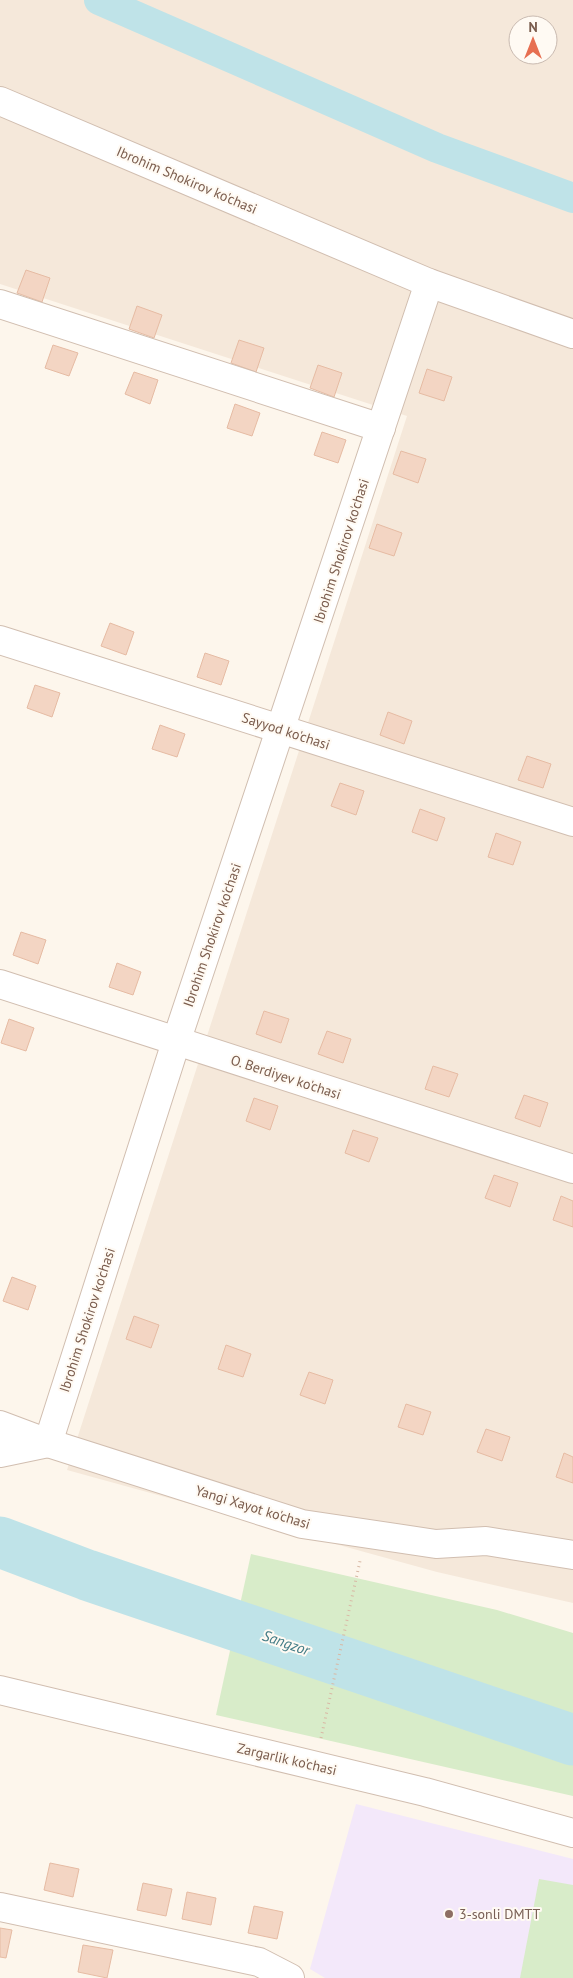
<svg xmlns="http://www.w3.org/2000/svg" width="573" height="1978" font-family="'PT Sans',sans-serif">
<style>
.residential{fill:#f5e8da;fill-rule:evenodd}
.education{fill:#f3e8fa}
.green{fill:#d8ecc9}
.lines{fill:none;stroke-linecap:round;stroke-linejoin:round}
.canal{stroke:#bfe3e8;stroke-width:30}
.river{stroke:#bfe3e8;stroke-width:51}
.building{fill:#f3d5c3;stroke:#e6bba3}
.street-casing{stroke:#d1beb0;stroke-width:30}
.path{stroke:#d9b8a5;stroke-width:3;stroke-dasharray:1 4;stroke-linecap:butt}
.street{stroke:#fff;stroke-width:28}
.education-dot{fill:#8d6e63;stroke:#fffaf3;stroke-width:2}
.labels{text-anchor:middle;stroke-width:4;stroke-linejoin:round;paint-order:stroke}
.street-label{font-size:14px;fill:#7a5c4d;stroke:#fffaf3}
.education-label{font-size:14px;fill:#785e54;stroke:#fffaf3;text-anchor:start}
.water-label{font-size:15px;font-style:italic;fill:#437c86;stroke:#fffaf3}
</style>
<rect width="100%" height="100%" fill="#fdf6ec"/>
<path class="residential" d="M 0,0 L 573,0 L 573,1603 L 437,1572 L 67,1470 L 407,416 L 0,284 ZM 518,25 L 548,25 L 548,55 L 518,55 Z"/>
<polygon class="education" points="356,1804 573,1859 573,1978 325,1978 310,1969"/>
<g class="green">
<polygon points="251,1554 497,1610 573,1633 573,1796 216,1715"/>
<polygon points="539,1879 573,1885 573,1978 520,1978"/>
</g>
<g class="lines">
<polyline class="canal" points="99,0 437,148 573,198"/>
<polyline class="river" points="0,1542 87,1575 573,1740"/>
</g>
<g class="building">
<polygon points="26,270 50,278 42,302 17,293"/>
<polygon points="137,306 162,315 154,338 129,329"/>
<polygon points="239,340 264,348 256,372 231,363"/>
<polygon points="53,345 78,353 69,376 45,368"/>
<polygon points="318,365 342,373 334,397 310,388"/>
<polygon points="427,369 452,377 444,401 419,393"/>
<polygon points="134,372 158,380 150,404 125,394"/>
<polygon points="235,404 260,413 252,436 227,428"/>
<polygon points="322,432 346,440 338,463 314,455"/>
<polygon points="401,451 426,459 418,483 393,474"/>
<polygon points="377,524 402,533 394,556 369,548"/>
<polygon points="110,623 134,632 126,655 101,646"/>
<polygon points="205,653 229,661 221,685 197,677"/>
<polygon points="35,685 60,693 52,717 27,708"/>
<polygon points="388,712 412,721 404,744 380,735"/>
<polygon points="160,725 185,734 177,757 152,749"/>
<polygon points="527,756 551,764 543,788 518,780"/>
<polygon points="340,783 364,791 356,815 331,806"/>
<polygon points="420,809 445,818 437,841 412,832"/>
<polygon points="496,833 521,842 513,865 488,857"/>
<polygon points="21,932 46,940 38,964 13,955"/>
<polygon points="117,963 141,972 133,995 109,987"/>
<polygon points="264,1011 289,1019 281,1043 256,1034"/>
<polygon points="9,1019 34,1028 26,1051 1,1043"/>
<polygon points="327,1031 351,1039 343,1063 318,1054"/>
<polygon points="433,1066 458,1074 449,1097 425,1089"/>
<polygon points="524,1095 548,1103 540,1127 515,1118"/>
<polygon points="254,1098 278,1106 270,1130 246,1121"/>
<polygon points="353,1130 378,1138 369,1162 345,1153"/>
<polygon points="494,1175 518,1183 510,1207 485,1198"/>
<polygon points="561,1196 573,1201 573,1227 553,1220"/>
<polygon points="12,1277 36,1286 28,1310 3,1301"/>
<polygon points="134,1316 159,1325 151,1348 126,1339"/>
<polygon points="226,1345 251,1354 243,1377 218,1369"/>
<polygon points="309,1372 333,1380 325,1404 300,1395"/>
<polygon points="406,1404 431,1412 423,1435 398,1427"/>
<polygon points="486,1429 510,1437 502,1461 477,1452"/>
<polygon points="564,1453 573,1457 573,1483 556,1477"/>
<polygon points="50,1863 79,1869 73,1897 44,1890"/>
<polygon points="143,1883 172,1889 166,1916 137,1910"/>
<polygon points="187,1892 216,1898 211,1925 182,1919"/>
<polygon points="254,1906 283,1912 277,1939 248,1933"/>
<polygon points="0,1928 12,1930 6,1958 0,1957"/>
<polygon points="83,1945 113,1950 107,1978 78,1972"/>
</g>
<g class="lines">
<g class="street-casing">
<g id="street">
<polyline points="0,101 429,283 573,334"/>
<polyline points="0,304 381,428"/>
<polyline points="0,640 573,822"/>
<polyline points="0,984 573,1169"/>
<polyline points="0,1425 48,1443 302,1524 436,1544 486,1541 573,1555"/>
<polyline points="0,1453 48,1443 176,1042 429,283"/>
<polyline points="0,1690 425,1792 573,1833"/>
<polyline points="0,1907 259,1962 290,1978"/>
</g>
</g>
<polyline class="path" points="321,1738 360,1561"/>
<use href="#street" class="street"/>
</g>
<circle class="education-dot" cx="449" cy="1914" r="5"/>
<g class="labels">
<g class="street-label">
<text transform="translate(187 180) rotate(23)" y="5">Ibrohim Shokirov ko'chasi</text>
<text transform="translate(341 551) rotate(-72)" y="5">Ibrohim Shokirov ko'chasi</text>
<text transform="translate(286 731) rotate(18)" y="5">Sayyod ko'chasi</text>
<text transform="translate(212 935) rotate(-71)" y="5">Ibrohim Shokirov ko'chasi</text>
<text transform="translate(286 1077) rotate(18)" y="5">O. Berdiyev ko'chasi</text>
<text transform="translate(87 1320) rotate(-72)" y="5">Ibrohim Shokirov ko'chasi</text>
<text transform="translate(253 1507) rotate(17)" y="5">Yangi Xayot ko'chasi</text>
<text transform="translate(287 1759) rotate(13)" y="5">Zargarlik ko'chasi</text>
</g>
<g class="education-label">
<text x="459" y="1919">3-sonli DMTT</text>
</g>
<g class="water-label">
<text transform="translate(286 1643) rotate(19)" y="5">Sangzor</text>
</g>
</g>
<g transform="translate(533 40)"><circle r="24" fill="#fffaf3" stroke="#cabbb1"/>
<path d="M0-4L9 19L0 12L-9 19Z" fill="#e76f51"/>
<text y="-8" font-size="14" font-weight="bold" text-anchor="middle" fill="#7a5c4d">N</text>
</g>
</svg>
